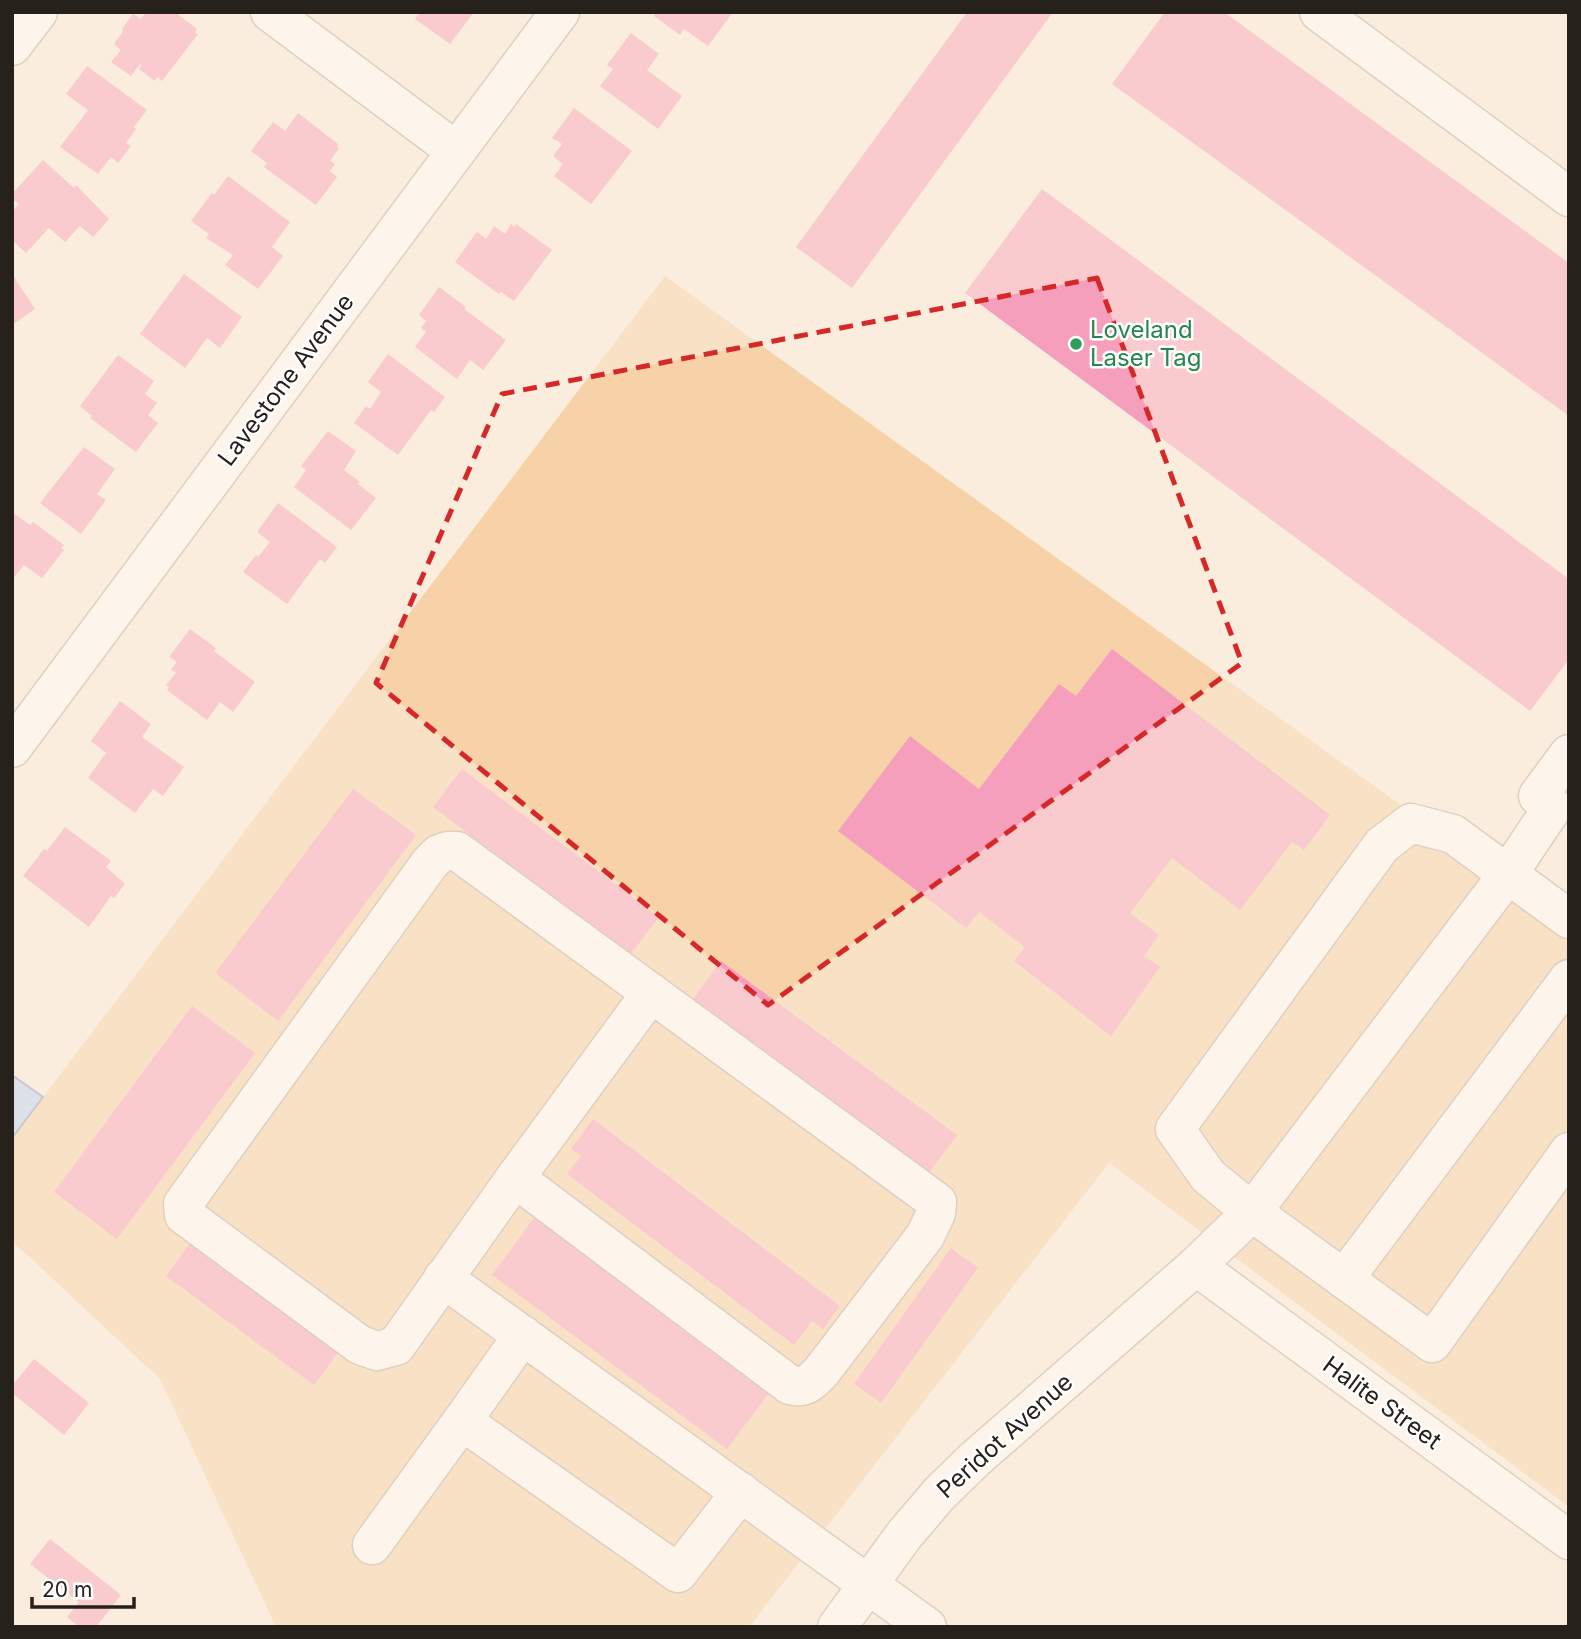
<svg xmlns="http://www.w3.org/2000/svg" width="1581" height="1639" font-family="Inter,sans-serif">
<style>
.green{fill:#f7d2a9}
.water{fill:#b6d2fb;stroke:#8b9db8;stroke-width:2}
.building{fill:#f59fbd}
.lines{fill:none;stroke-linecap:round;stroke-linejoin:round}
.minor-casing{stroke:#bbad9e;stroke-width:41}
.minor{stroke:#fff;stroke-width:38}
.marked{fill:none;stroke:#d62828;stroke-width:5;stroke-dasharray:14 9;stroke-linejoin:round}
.leisure-dot{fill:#2e9e5b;stroke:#fff;stroke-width:2.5}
.labels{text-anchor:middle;stroke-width:5;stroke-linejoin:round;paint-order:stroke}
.leisure-label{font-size:24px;fill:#27864d;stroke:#fff;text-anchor:start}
.street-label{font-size:24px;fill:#27211c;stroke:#fff}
</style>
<rect width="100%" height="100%" fill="#fbeddd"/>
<polygon class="green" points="665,276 1569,926 1569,1507 1109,1163 749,1627 276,1627 160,1379 12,1241 12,1138"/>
<polygon class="water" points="12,1075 43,1097 12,1138"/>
<g class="building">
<polygon points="146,12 175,12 197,29 195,33 198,34 162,81 157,77 155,81 139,69 142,65 140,64 131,76 111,62 121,50 114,44 123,31 122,29 133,14 141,19"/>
<polygon points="420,12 474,12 450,44 415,19"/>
<polygon points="656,12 733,12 708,46 684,29 680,35 654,16"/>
<polygon points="967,12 1053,12 852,288 796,247"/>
<polygon points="1165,12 1224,12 1569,263 1569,416 1112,84"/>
<polygon points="631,33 659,54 647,70 682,96 658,129 600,86 613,69 607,65"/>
<polygon points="87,66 147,110 134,127 136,129 126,143 131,146 118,163 111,157 98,174 60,147 88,110 66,94"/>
<polygon points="574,108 632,151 591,204 554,176 563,164 553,156 562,144 552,138"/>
<polygon points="298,113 338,144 337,146 339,148 330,161 335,164 330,171 337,177 316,205 264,167 267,163 251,151 273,122 285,131"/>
<polygon points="43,160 74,188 76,185 109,219 93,237 80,226 65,242 49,228 26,253 12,240 12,212 19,204 12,199 12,194"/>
<polygon points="228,176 290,222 272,247 283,256 258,289 225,265 233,255 206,238 209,234 191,221 212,193 214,195"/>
<polygon points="1042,189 1569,579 1569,659 1530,711 965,293"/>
<polygon points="511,224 514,227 516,224 552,250 514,301 501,292 499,294 455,262 477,232 486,239 494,226 505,234"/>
<polygon points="12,274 35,309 12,325"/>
<polygon points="184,274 242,317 220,348 207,338 185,368 140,334"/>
<polygon points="439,287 466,307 464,309 506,340 483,370 470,360 457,379 415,347 426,332 421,328 426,321 419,315"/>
<polygon points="388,354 445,397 434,412 431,410 398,455 354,423 366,406 370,409 381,392 368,382"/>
<polygon points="118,355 154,381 145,394 157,403 148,415 158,423 136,452 90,418 92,416 80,406"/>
<polygon points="328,431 356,451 344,470 360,482 358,484 376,498 351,530 294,487 306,470 301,466"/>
<polygon points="84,447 115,469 97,494 106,500 81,534 40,503"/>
<polygon points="278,503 337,547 325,563 320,559 287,604 243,572 256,555 258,557 270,542 257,532"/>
<polygon points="12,512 30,525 33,522 64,545 61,548 64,550 42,578 24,565 12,580"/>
<polygon points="190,629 216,648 214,651 255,682 233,712 220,702 207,720 167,690 169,687 166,685 176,673 171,669 177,662 169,657"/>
<polygon points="1112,649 1330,815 1304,850 1292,842 1240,910 1172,858 1130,913 1159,935 1144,956 1160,967 1111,1036 1014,961 1025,947 979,912 966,928 838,831 910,736 979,789 1059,684 1076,696"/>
<polygon points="120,701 151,724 142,737 184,767 163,796 153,789 135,813 88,778 106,753 91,741"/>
<polygon points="462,769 659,917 630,955 433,807"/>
<polygon points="353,789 416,835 278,1021 215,973"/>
<polygon points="65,827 111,861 106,867 125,884 114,898 111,896 89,927 23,876 44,849 47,851"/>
<polygon points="721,961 957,1135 929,1173 693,999"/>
<polygon points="192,1006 255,1053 117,1239 54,1192"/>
<polygon points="593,1119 840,1306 823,1329 812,1321 794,1345 567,1174 581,1156 571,1149"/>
<polygon points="539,1211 774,1386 727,1449 492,1275"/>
<polygon points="194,1238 342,1347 314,1385 166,1276"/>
<polygon points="951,1248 978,1268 881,1403 854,1384"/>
<polygon points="34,1359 89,1403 64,1435 12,1393 12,1386"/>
<polygon points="50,1539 121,1595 96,1627 79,1627 67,1617 79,1602 30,1564"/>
</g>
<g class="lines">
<g class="minor-casing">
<g id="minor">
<polyline points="270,12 456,151"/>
<polyline points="1319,12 1569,197"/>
<polyline points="12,46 38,12"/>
<polyline points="12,748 560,12"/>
<polyline points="1538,796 1569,754"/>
<path d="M 448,851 L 457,851 L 937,1202 L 936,1213 L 925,1236 L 821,1372 C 810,1383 805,1389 790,1385 L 515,1178 L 396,1346 L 377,1351 L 360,1345 L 184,1215 L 183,1204 L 430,863 L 439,854 Z"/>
<polyline points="1569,919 1453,834 1411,823 1382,845 1175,1129 1208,1176 1252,1212 1432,1343 1569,1152"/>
<polyline points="515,1178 651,993"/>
<polyline points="1196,1266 1569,1540"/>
<polyline points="443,1278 927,1627"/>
<polyline points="1344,1279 1569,979"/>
<polyline points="523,1335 462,1421 678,1573 741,1492"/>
<polyline points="372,1545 462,1421"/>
<polyline points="837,1627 905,1534 940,1493 975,1459 1196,1266 1252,1212 1508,874 1553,807"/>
</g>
</g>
<use href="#minor" class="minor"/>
</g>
<path d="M0 0H1581V1639H0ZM 1097,278 L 1242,663 L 768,1005 L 376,683 L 502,394 Z" fill="#fbeddd" fill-opacity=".55" fill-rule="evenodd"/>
<path class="marked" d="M 1097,278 L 1242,663 L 768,1005 L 376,683 L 502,394 Z"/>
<circle class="leisure-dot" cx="1076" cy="344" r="7"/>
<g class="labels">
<g class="leisure-label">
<text x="1090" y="338">Loveland<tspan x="1090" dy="28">Laser Tag</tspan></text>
</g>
<g class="street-label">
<text transform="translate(286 380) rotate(-53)" y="8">Lavestone Avenue</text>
<text transform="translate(1382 1403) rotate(36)" y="8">Halite Street</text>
<text transform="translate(1005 1436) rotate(-42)" y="8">Peridot Avenue</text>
</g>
</g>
<rect width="1581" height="1639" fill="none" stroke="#27211c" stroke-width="28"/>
<path d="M32 1597v10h102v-10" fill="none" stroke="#27211c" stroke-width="3.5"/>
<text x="42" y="1597" font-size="21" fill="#27211c" stroke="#ffffff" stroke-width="5" paint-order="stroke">20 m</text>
</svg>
